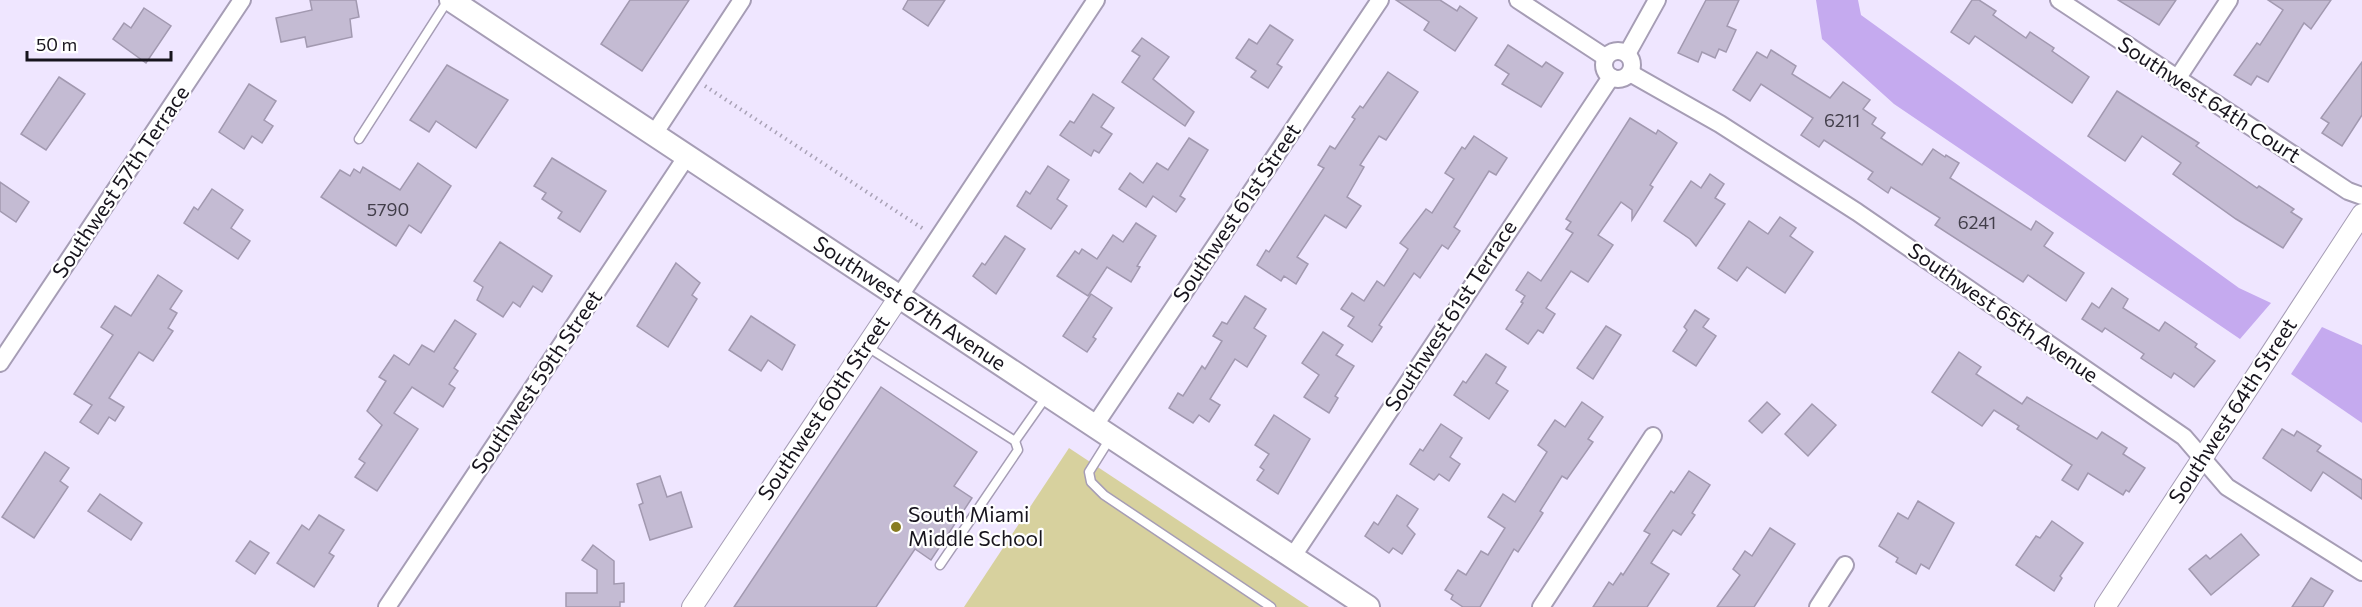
<svg xmlns="http://www.w3.org/2000/svg" width="2362" height="607" font-family="Commissioner,sans-serif">
<style>
.green{fill:#d7d19e}
.water{fill:#c5aaef}
.building{fill:#c4bbd3;stroke:#a299b0;stroke-width:1.5}
.lines{fill:none;stroke-linecap:round;stroke-linejoin:round}
.service-casing{stroke:#a69db5;stroke-width:11}
.minor-casing{stroke:#a69db5;stroke-width:20}
.tertiary-casing{stroke:#a69db5;stroke-width:22}
.secondary-casing{stroke:#a69db5;stroke-width:26}
.path{stroke:#a9a2b6;stroke-width:4;stroke-dasharray:1.5 4.5;stroke-linecap:butt}
.service{stroke:#fff;stroke-width:8}
.minor{stroke:#fff;stroke-width:16}
.tertiary{stroke:#fff;stroke-width:20}
.secondary{stroke:#fff;stroke-width:22}
.poi-dot{fill:#887c22;stroke:#fff;stroke-width:2}
.labels{text-anchor:middle;stroke-width:4.5;stroke-linejoin:round;paint-order:stroke}
.number-label{font-size:18px;fill:#423e4a}
.street-label{font-size:21px;fill:#17141d;stroke:#fff}
.poi-label{font-size:21px;fill:#17141d;stroke:#fff;text-anchor:start}
</style>
<rect width="100%" height="100%" fill="#efe6ff"/>
<polygon class="green" points="1069,448 1309,607 964,607"/>
<g class="water">
<polygon points="1816,0 1858,0 1861,15 2239,288 2271,303 2240,339 1894,104 1822,39"/>
<polygon points="2322,327 2362,345 2362,423 2291,374"/>
</g>
<g class="building">
<polygon points="310,0 356,0 359,17 350,19 352,37 307,47 305,37 281,42 276,18 312,10"/>
<polygon points="630,0 689,0 642,71 601,44"/>
<polygon points="908,0 945,0 928,26 903,9"/>
<polygon points="1396,0 1440,0 1457,11 1460,6 1477,18 1455,51 1424,30 1429,22"/>
<polygon points="1706,0 1739,0 1727,26 1736,30 1726,52 1719,49 1715,58 1702,52 1698,62 1678,53"/>
<polygon points="1972,0 1979,0 1996,11 1993,15 2026,38 2030,32 2054,48 2052,51 2089,77 2072,103 1975,36 1969,44 1951,32"/>
<polygon points="2118,0 2176,0 2159,25"/>
<polygon points="2268,0 2331,0 2311,29 2304,23 2268,82 2257,76 2251,85 2234,75 2257,43 2260,45 2283,10"/>
<polygon points="144,8 171,26 146,63 113,39 124,23 131,28"/>
<polygon points="1270,25 1293,40 1277,64 1282,67 1268,88 1251,77 1256,71 1236,58 1249,39 1257,44"/>
<polygon points="1142,38 1169,57 1153,79 1194,112 1185,126 1122,82 1140,56 1132,51"/>
<polygon points="1508,45 1542,67 1546,62 1563,73 1541,107 1502,84 1509,74 1495,65"/>
<polygon points="1771,50 1796,66 1792,74 1830,98 1843,82 1870,100 1863,109 1876,118 1872,124 1885,133 1881,138 1922,165 1933,149 1945,157 1946,155 1959,163 1950,178 2031,230 2036,221 2053,233 2044,246 2084,273 2066,301 2028,275 2023,282 1935,225 1940,218 1891,187 1888,193 1868,179 1873,172 1824,140 1819,147 1801,135 1813,118 1761,84 1750,101 1733,90 1757,52 1767,58"/>
<polygon points="2362,62 2362,115 2342,146 2322,133 2329,123 2321,118"/>
<polygon points="447,65 508,100 476,148 436,121 429,132 410,120"/>
<polygon points="1388,72 1418,92 1386,140 1379,136 1360,165 1364,167 1347,197 1361,206 1346,228 1325,215 1297,257 1308,264 1296,284 1284,276 1281,281 1257,265 1266,250 1269,252 1324,168 1318,165 1330,146 1335,149 1355,119 1352,117 1360,106 1363,108"/>
<polygon points="59,77 85,94 46,150 21,134"/>
<polygon points="249,84 276,101 264,120 273,126 262,143 252,136 244,149 219,132"/>
<polygon points="2117,91 2199,143 2196,146 2257,188 2259,186 2294,209 2291,212 2302,219 2283,248 2236,219 2173,174 2181,163 2142,136 2125,161 2088,136"/>
<polygon points="1093,94 1114,108 1101,127 1112,134 1099,153 1094,150 1091,156 1060,135 1070,121 1074,123"/>
<polygon points="1630,118 1656,134 1658,130 1677,143 1650,185 1653,187 1632,220 1632,210 1621,202 1598,235 1613,245 1588,282 1571,271 1546,308 1555,314 1543,333 1538,330 1528,344 1506,329 1523,303 1521,302 1525,296 1516,290 1528,272 1541,281 1573,233 1566,229 1571,222 1566,219"/>
<polygon points="1474,136 1507,158 1496,175 1489,171 1454,227 1460,231 1448,249 1442,245 1420,278 1414,273 1379,325 1382,327 1372,342 1348,326 1354,317 1341,309 1352,293 1364,301 1377,281 1384,286 1408,249 1400,243 1426,209 1432,213 1454,179 1445,173 1462,147 1465,149"/>
<polygon points="1189,138 1208,150 1180,196 1185,199 1176,212 1153,196 1146,207 1119,189 1130,173 1143,183 1157,163 1168,170"/>
<polygon points="552,158 606,191 580,232 558,218 562,212 542,199 546,193 534,186"/>
<polygon points="418,163 451,186 421,233 409,225 396,246 321,197 340,170 350,176 354,169 360,173 363,167 400,190"/>
<polygon points="1048,166 1069,180 1057,199 1067,206 1051,229 1017,206 1026,191 1030,194"/>
<polygon points="1710,174 1724,184 1715,198 1725,204 1696,246 1690,239 1664,221 1691,181 1701,188"/>
<polygon points="0,182 29,202 16,222 0,211"/>
<polygon points="212,189 243,210 231,228 250,241 238,259 184,223 194,207 198,210"/>
<polygon points="1780,217 1796,228 1790,236 1813,252 1785,293 1747,267 1737,281 1718,268 1749,221 1768,234"/>
<polygon points="1136,223 1156,236 1137,266 1140,267 1131,282 1107,267 1088,296 1057,276 1075,251 1079,254 1082,249 1097,259 1113,235 1123,242"/>
<polygon points="1005,236 1025,249 996,294 973,276 982,263 985,265"/>
<polygon points="500,242 552,276 542,292 533,286 520,307 513,302 503,317 477,300 483,287 474,281"/>
<polygon points="676,263 700,283 692,295 697,299 668,347 637,326"/>
<polygon points="158,275 182,291 170,309 177,313 168,328 173,331 153,361 139,352 109,398 124,407 115,421 109,417 98,434 80,422 92,405 74,394 113,335 101,327 115,306 131,316"/>
<polygon points="2112,288 2128,299 2123,308 2159,331 2165,322 2197,344 2195,347 2215,361 2194,387 2174,373 2171,378 2141,358 2144,354 2105,328 2102,332 2082,319 2092,303 2099,308"/>
<polygon points="1091,294 1112,308 1093,337 1096,339 1087,352 1063,336"/>
<polygon points="1245,296 1266,309 1254,328 1266,336 1247,367 1235,359 1210,399 1220,405 1209,422 1199,415 1193,423 1169,408 1178,393 1183,396 1202,366 1205,369 1222,341 1213,336 1222,322 1227,324"/>
<polygon points="1695,310 1709,319 1703,327 1716,336 1696,366 1673,351 1687,330 1684,327"/>
<polygon points="751,316 795,345 782,370 768,360 761,371 729,350"/>
<polygon points="455,320 476,334 454,368 458,371 449,384 455,388 443,407 412,387 394,413 418,429 377,491 355,477 365,463 359,459 382,425 367,411 386,381 379,377 394,355 409,365 422,345 434,352"/>
<polygon points="1606,326 1621,335 1593,379 1577,368"/>
<polygon points="1323,332 1343,345 1336,355 1354,366 1335,396 1338,398 1329,413 1304,397 1319,375 1302,363"/>
<polygon points="1959,352 1981,367 1976,374 2022,404 2027,397 2097,439 2102,432 2127,448 2123,454 2145,468 2129,492 2126,490 2123,495 2088,473 2078,490 2062,480 2072,465 2017,429 2019,426 1994,410 1982,426 1932,392"/>
<polygon points="1486,354 1506,367 1496,383 1508,391 1489,419 1454,395 1463,381 1466,383"/>
<polygon points="881,387 977,452 954,486 972,498 931,560 915,549 876,607 734,607"/>
<polygon points="1582,402 1603,417 1588,439 1593,442 1567,479 1562,476 1540,511 1543,513 1518,552 1514,549 1480,607 1463,607 1451,599 1453,595 1445,590 1458,570 1466,575 1481,551 1488,555 1505,528 1488,517 1503,494 1515,502 1547,452 1538,445 1555,420 1565,427"/>
<polygon points="1767,402 1780,414 1762,433 1749,421"/>
<polygon points="1812,404 1836,425 1808,456 1785,434"/>
<polygon points="1274,415 1310,439 1278,494 1257,480 1264,470 1260,467 1269,454 1255,445"/>
<polygon points="1441,424 1462,438 1450,457 1460,464 1449,481 1439,474 1434,480 1410,464 1420,449 1423,451"/>
<polygon points="2282,429 2294,436 2297,431 2321,446 2317,451 2362,480 2362,499 2323,472 2311,491 2263,458"/>
<polygon points="45,452 69,468 60,481 68,487 34,538 2,517"/>
<polygon points="1689,471 1710,485 1692,513 1695,515 1681,535 1673,530 1651,563 1669,574 1647,607 1593,607 1609,582 1613,585 1621,573 1623,575 1650,534 1644,531 1671,491 1674,493"/>
<polygon points="660,476 667,497 681,492 692,527 650,540 639,505 643,503 637,484"/>
<polygon points="100,494 142,523 131,540 88,511"/>
<polygon points="1397,495 1418,509 1407,526 1415,534 1402,554 1393,548 1389,553 1365,536 1374,522 1378,525"/>
<polygon points="1918,501 1954,523 1929,569 1921,564 1916,574 1896,562 1898,558 1879,546 1898,513 1908,519"/>
<polygon points="319,515 344,530 329,553 334,556 314,587 277,563 302,525 309,530"/>
<polygon points="2052,521 2083,543 2060,576 2062,578 2054,591 2016,565 2036,536 2040,538"/>
<polygon points="1770,528 1795,544 1754,607 1717,607 1740,575 1733,569 1745,551 1752,556"/>
<polygon points="2241,534 2259,555 2211,595 2189,569 2206,555 2210,559"/>
<polygon points="250,541 269,553 255,574 236,561"/>
<polygon points="593,545 614,561 614,584 624,583 624,602 620,602 620,607 566,607 566,593 597,593 597,570 582,560"/>
<polygon points="2311,578 2333,591 2323,607 2292,607"/>
</g>
<g class="lines">
<g class="service-casing">
<g id="service">
<polyline points="359,139 448,0"/>
<polyline points="866,346 1015,441 1018,450 940,565"/>
<polyline points="1111,437 1089,472 1091,482 1104,495 1271,607"/>
<polyline points="1015,441 1046,397"/>
</g>
</g>
<g class="minor-casing">
<g id="minor">
<polyline points="1518,0 1605,57"/>
<polyline points="2059,0 2348,191 2362,196"/>
<circle cx="1618" cy="65" r="14"/>
<polyline points="1627,54 1657,0"/>
<polyline points="1630,73 1720,124 1857,212 2184,437 2227,487 2362,572"/>
<polyline points="2177,79 2229,0"/>
<polyline points="654,134 742,0"/>
<polyline points="899,297 1096,0"/>
<polyline points="0,363 242,0"/>
<polyline points="1095,425 1380,0"/>
<polyline points="1293,556 1611,77"/>
<polyline points="387,607 687,156"/>
<polyline points="1541,607 1653,436"/>
<polyline points="1818,607 1845,565"/>
</g>
</g>
<g class="tertiary-casing">
<g id="tertiary">
<polyline points="692,607 899,297"/>
<polyline points="2105,607 2362,214"/>
</g>
</g>
<g class="secondary-casing">
<g id="secondary">
<path id="s1" d="M 451,0 L 1368,607"/>
</g>
</g>
<polyline class="path" points="705,86 925,230"/>
<use href="#service" class="service"/>
<use href="#minor" class="minor"/>
<use href="#tertiary" class="tertiary"/>
<use href="#secondary" class="secondary"/>
</g>
<circle class="poi-dot" cx="896" cy="527" r="6"/>
<g class="labels">
<g class="number-label">
<text x="1842" y="127">6211</text>
<text x="388" y="216">5790</text>
<text x="1977" y="229">6241</text>
</g>
<g class="street-label">
<text transform="translate(2209 100) rotate(33)" y="7">Southwest 64th Court</text>
<text transform="translate(121 182) rotate(-56)" y="7">Southwest 57th Terrace</text>
<text transform="translate(1237 213) rotate(-56)" y="7">Southwest 61st Street</text>
<text dy="7" stroke="none"><textPath href="#s1" startOffset="550">Southwest 67th Avenue</textPath></text>
<text transform="translate(2003 313) rotate(35)" y="7">Southwest 65th Avenue</text>
<text transform="translate(1451 316) rotate(-57)" y="7">Southwest 61st Terrace</text>
<text transform="translate(537 382) rotate(-56)" y="7">Southwest 59th Street</text>
<text transform="translate(824 408) rotate(-56)" y="7">Southwest 60th Street</text>
<text transform="translate(2233 411) rotate(-57)" y="7">Southwest 64th Street</text>
</g>
<g class="poi-label">
<text x="908" y="522">South Miami<tspan x="908" dy="24">Middle School</tspan></text>
</g>
</g>
<path d="M27 51v9h144v-9" fill="none" stroke="#17141d" stroke-width="3"/>
<text x="36" y="51" font-size="18" fill="#17141d" stroke="#ffffff" stroke-width="4.5" paint-order="stroke">50 m</text>
</svg>
